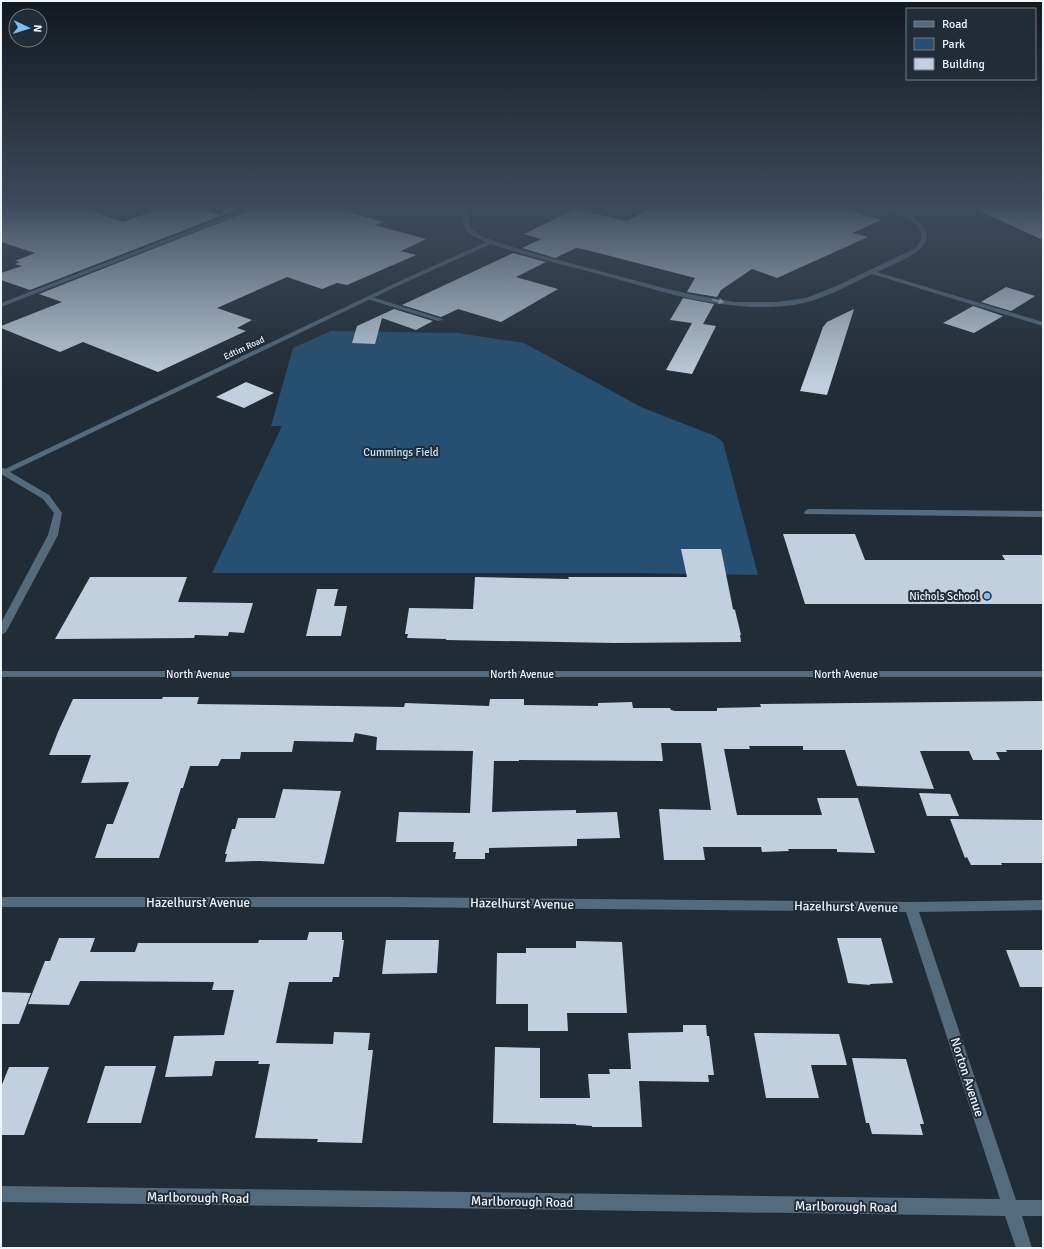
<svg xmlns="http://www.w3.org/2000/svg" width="1044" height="1249" font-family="Signika,sans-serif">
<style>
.green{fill:#255071}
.building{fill:#c0d0de}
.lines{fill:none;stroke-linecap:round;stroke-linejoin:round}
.service{fill:#546a7d;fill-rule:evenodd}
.minor{fill:#546a7d;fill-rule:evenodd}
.tertiary{fill:#546a7d;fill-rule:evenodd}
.oneway{fill:#a9b7c3}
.poi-dot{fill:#79bff8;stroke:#202c36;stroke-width:1.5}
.labels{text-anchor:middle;stroke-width:4;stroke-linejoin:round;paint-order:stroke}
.far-street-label{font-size:9px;fill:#eef6fd;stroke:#202c36}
.park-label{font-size:11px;fill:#c5e3fc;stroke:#202c36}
.poi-label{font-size:11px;fill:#eef6fd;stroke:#202c36;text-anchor:end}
.street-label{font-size:11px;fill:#eef6fd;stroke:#202c36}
.near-street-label{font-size:13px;fill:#eef6fd;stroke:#202c36}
</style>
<rect width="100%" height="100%" fill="#202c36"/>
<polygon class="green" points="331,331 458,333 524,343 641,407 715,436 723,442 758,575 639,573 212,573 282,426 271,426 293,348"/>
<g class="building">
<polygon points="1,207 15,207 25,211 36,207 50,209 56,207 80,207 123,222 165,207 194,207 222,216 224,207 244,207 30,290 1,280 1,273 22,266 15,264 20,262 15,261 35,253 1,242"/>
<polygon points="259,207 333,207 383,222 375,225 426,239 401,251 416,255 347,285 337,283 322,289 287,277 217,308 252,320 237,328 246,331 158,372 83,342 60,352 1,328 1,326 62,302 39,294"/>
<polygon points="652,207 837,207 881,220 853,233 868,237 777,278 752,269 721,290 717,297 687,292 695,278 583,249 576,248 555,258 522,248 541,239 524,234 575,209 627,221"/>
<polygon points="971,207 1043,207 1043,240"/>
<polygon points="513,253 546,262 516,277 558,289 501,322 458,309 441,317 402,305"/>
<polygon points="1006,287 1035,296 1011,311 981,302"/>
<polygon points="683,298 714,304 703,324 716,326 692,374 666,370 692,323 670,320"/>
<polygon points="973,306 1003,316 974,333 943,323"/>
<polygon points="394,309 433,321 416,330 382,318 375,344 352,343 357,326"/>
<polygon points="854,309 827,395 800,391 823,327 827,322"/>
<polygon points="246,382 274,393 244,408 216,397"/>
<polygon points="783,534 855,534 865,560 1005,560 1002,555 1043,555 1043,604 805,604"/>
<polygon points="681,549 721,549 733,609 735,610 741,635 740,635 741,642 614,643 446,640 446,639 407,638 408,634 405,634 409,608 473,609 475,577 569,579 568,577 687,577"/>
<polygon points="90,577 187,577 178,602 253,603 244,633 229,632 228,636 195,635 194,638 55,639"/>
<polygon points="317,589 338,589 334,606 347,606 341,636 306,636"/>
<polygon points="163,697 199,697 197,704 404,707 405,703 489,706 490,699 524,699 524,705 598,706 598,703 632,702 633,708 670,708 671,710 675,711 717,711 717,708 761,707 760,704 1043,701 1043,750 1006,750 1007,752 996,752 1000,760 973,760 969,751 920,751 934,789 857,786 845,750 803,750 803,746 749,746 750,749 724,749 737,815 822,815 817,798 858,798 875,853 837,852 837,849 788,849 789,851 762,852 761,847 703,847 705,860 664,860 659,809 711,810 701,743 661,743 663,761 519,760 519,761 494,761 492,812 576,810 576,813 617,812 620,838 577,839 577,846 489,848 489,853 485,853 485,859 455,859 456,852 453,852 454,842 396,842 399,812 470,813 473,751 376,750 377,737 355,733 353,742 294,741 292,752 241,752 240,759 221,759 218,766 190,766 183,788 181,788 159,858 95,858 107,824 113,824 129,782 81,783 91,755 49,755 58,732 73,699 162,699"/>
<polygon points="283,789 341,791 324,864 259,861 225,862 227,854 225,854 232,829 235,829 238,818 275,818"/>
<polygon points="919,793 950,794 959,816 927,816"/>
<polygon points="950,819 1043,820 1043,863 1001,863 1002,865 971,865 967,857 965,858"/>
<polygon points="309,932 342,932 342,940 344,940 339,977 333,977 332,982 289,982 276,1043 333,1044 334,1032 370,1033 368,1050 373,1050 362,1143 317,1142 318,1139 255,1138 270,1064 258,1064 259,1061 215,1061 212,1076 165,1077 174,1036 224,1035 234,990 212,990 214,982 80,981 69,1005 28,1004 45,961 50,961 59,938 95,938 90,952 135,952 138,943 258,943 259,940 307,940"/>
<polygon points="837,938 881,938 893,983 870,984 870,985 848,983"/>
<polygon points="386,940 439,940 437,973 382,974"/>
<polygon points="576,941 622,942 627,1013 567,1013 568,1031 528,1031 528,1004 496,1004 497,953 526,953 526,948 576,948"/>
<polygon points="1006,950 1043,950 1043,987 1020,987"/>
<polygon points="1,992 31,993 19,1024 1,1024"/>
<polygon points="683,1025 706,1025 707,1036 709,1036 714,1075 708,1075 709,1082 639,1081 642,1127 592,1127 592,1126 576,1125 576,1124 493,1123 495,1047 540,1048 540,1098 590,1098 588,1074 610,1074 609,1069 631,1069 628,1033 683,1032"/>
<polygon points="754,1033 839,1034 847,1065 811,1065 819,1098 766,1098"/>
<polygon points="852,1058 906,1059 924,1124 920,1124 923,1135 872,1134 869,1123 866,1123"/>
<polygon points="105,1066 156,1066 141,1123 87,1123"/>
<polygon points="9,1067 49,1067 24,1135 1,1135 1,1087"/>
</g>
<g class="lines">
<g class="service">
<polygon points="369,296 442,319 443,320 438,321 367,299 366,298"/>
<polygon points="808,509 1043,511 1043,517 805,514 804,512"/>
</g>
<g class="minor">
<path d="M 466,207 L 472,207 L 468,218 L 471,229 L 480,235 L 494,241 L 532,253 L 664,288 L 694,295 L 735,302 L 777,302 L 806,298 L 834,287 L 916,248 C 934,225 901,216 886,207 C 898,207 908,212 917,220 C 948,247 896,262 877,272 L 1043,322 L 1043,326 L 872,274 C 847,286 821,301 793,305 C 728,314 664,292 602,275 C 565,265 528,257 491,244 L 404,283 L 10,472 L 49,495 L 62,513 L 58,535 L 6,632 L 1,635 L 1,623 L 48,535 L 54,513 L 43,499 L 1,474 L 1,467 L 5,469 L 400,281 L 486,242 C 469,235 457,228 466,207 Z"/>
<rect x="1" y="671" width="1042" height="6"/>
<polygon points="1,897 391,897 911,902 1043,900 1043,910 919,912 1016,1200 1043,1200 1043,1216 1022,1216 1032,1248 1016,1248 1005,1216 1,1202 1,1186 1000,1199 906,912 391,907 1,907"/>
</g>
<polygon class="tertiary" points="249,207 258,207 1,307 1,303"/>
</g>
<defs><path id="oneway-solid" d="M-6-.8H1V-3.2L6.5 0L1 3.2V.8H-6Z"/></defs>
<use class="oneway" href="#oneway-solid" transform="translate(718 301) rotate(12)"/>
<linearGradient id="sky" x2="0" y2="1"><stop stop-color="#12181e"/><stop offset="0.54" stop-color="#3c4b5d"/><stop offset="1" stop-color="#3c4b5d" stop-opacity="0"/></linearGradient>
<rect width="1044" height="382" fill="url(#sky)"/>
<circle class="poi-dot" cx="987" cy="596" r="4"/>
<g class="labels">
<g class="far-street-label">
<text transform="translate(244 348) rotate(-25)" y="3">Edtim Road</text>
</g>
<g class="park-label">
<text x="401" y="456">Cummings Field</text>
</g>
<g class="poi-label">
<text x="979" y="600">Nichols School</text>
</g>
<g class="street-label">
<text x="198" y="678">North Avenue</text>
<text x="522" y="678">North Avenue</text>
<text x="846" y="678">North Avenue</text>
</g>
<g class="near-street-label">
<text x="198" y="907">Hazelhurst Avenue</text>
<text transform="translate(522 903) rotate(1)" y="5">Hazelhurst Avenue</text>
<text transform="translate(846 906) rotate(1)" y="5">Hazelhurst Avenue</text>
<text transform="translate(968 1077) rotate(72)" y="5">Norton Avenue</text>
<text transform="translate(198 1197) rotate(1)" y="5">Marlborough Road</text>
<text transform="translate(522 1201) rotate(1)" y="5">Marlborough Road</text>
<text transform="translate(846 1206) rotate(1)" y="5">Marlborough Road</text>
</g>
</g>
<rect width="1044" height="1249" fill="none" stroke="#eef6fd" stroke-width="4"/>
<rect x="906" y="8" width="130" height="72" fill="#202c36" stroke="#727d86"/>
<rect x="914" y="21" width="20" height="6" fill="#546a7d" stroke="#727d86"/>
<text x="942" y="28" font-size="12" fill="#eef6fd">Road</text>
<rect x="914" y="38" width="20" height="12" fill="#255071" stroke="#727d86"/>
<text x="942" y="48" font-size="12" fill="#eef6fd">Park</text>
<rect x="914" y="58" width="20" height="12" fill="#c0d0de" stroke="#727d86"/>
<text x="942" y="68" font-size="12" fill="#eef6fd">Building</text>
<g transform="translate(28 28) rotate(94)"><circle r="19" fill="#202c36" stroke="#727d86"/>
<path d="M0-3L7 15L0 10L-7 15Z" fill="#79bff8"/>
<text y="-6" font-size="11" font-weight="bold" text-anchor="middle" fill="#eef6fd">N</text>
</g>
</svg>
